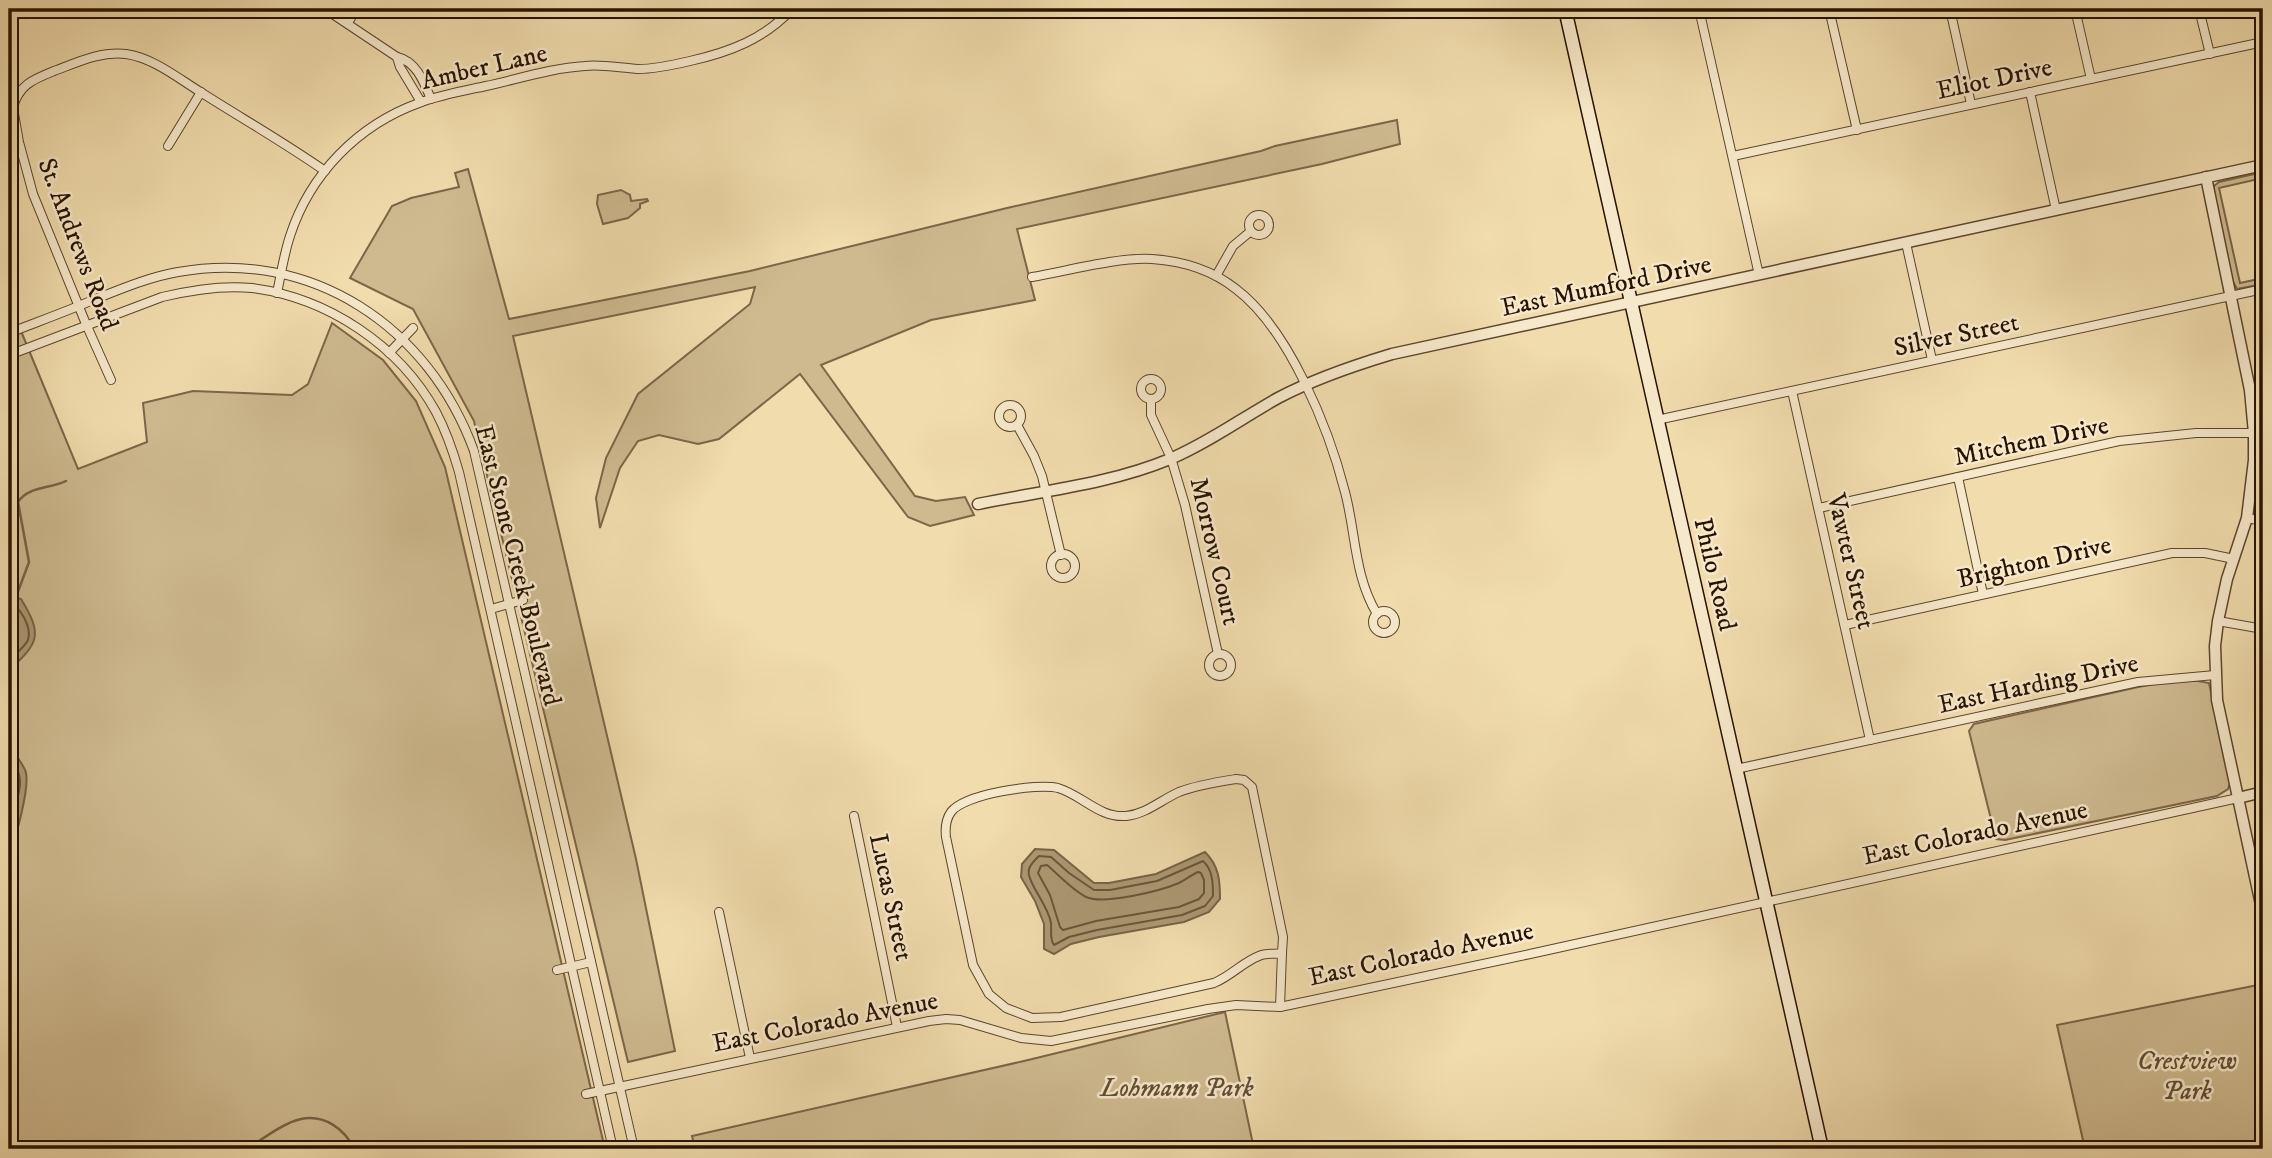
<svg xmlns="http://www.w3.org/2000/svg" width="2272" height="1158" font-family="'IM FELL DW Pica',serif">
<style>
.green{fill:#cfba90;stroke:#7b6648;stroke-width:2}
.water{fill:#ac9873;stroke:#776345;stroke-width:2}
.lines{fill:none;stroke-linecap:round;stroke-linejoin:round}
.shore{stroke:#6a563a;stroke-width:2}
.stream{stroke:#776345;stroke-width:2.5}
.minor-casing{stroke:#5a452c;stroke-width:10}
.tertiary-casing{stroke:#5a452c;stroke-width:13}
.secondary-casing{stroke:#271301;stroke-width:15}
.minor{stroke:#f6e8ca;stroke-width:8}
.tertiary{stroke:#f6e8ca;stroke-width:10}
.secondary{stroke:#f6e8ca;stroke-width:12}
.labels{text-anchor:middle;stroke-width:5;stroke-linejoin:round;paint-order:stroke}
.street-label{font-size:26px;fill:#271301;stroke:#f6e8ca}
.park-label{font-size:26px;font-style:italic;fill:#624d33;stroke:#f6e8ca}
</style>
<rect width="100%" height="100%" fill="#f1dcad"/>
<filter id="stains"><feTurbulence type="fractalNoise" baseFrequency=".00286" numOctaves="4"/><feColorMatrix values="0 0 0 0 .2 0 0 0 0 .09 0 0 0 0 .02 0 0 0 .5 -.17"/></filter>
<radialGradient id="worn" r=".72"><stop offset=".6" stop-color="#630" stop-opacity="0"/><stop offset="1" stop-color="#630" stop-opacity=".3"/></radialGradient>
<g class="green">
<polygon points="1397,120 1400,144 1322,164 1017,229 1035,300 931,320 821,365 915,496 936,501 965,497 974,515 930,526 908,517 800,374 719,439 698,444 659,435 638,441 620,468 600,528 596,498 606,458 638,394 750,304 755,287 513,336 636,859 675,1051 628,1062 474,421 413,309 350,278 392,206 411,198 459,187 455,173 468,169 509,319 750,271 1007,208 1261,151 1275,146"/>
<polygon points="2263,172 2263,178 2219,188 2240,283 2263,278 2263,284 2237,289 2231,278 2213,193 2214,186 2219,182"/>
<polygon points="621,190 630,195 631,201 647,199 648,201 640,204 640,208 628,218 603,224 597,204 598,195"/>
<polygon points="9,302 78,469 147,442 143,403 193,391 292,395 308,384 332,323 383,360 416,401 445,467 605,1149 9,1149"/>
<polygon points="2171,681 2198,681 2209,683 2230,783 2228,789 2217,796 2005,840 1996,839 1969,731 1974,724 2138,687"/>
<polygon points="2263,984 2263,1149 2085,1149 2057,1025"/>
<polygon points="1225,1012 1254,1149 695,1149 692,1136 1024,1061"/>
</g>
<g class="water">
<path d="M 11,596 L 21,599 C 43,635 39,643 9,670 L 9,597 Z"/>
<path d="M 18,758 C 21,763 25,768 26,773 C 29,787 17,839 9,849 L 9,759 Z"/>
<path d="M 1035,849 L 1054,850 L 1094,883 L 1109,883 L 1156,874 L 1205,852 C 1219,866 1220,880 1220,899 L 1209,912 L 1184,922 L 1099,937 L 1071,944 L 1054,954 L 1044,949 L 1044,924 L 1035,901 L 1021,877 L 1022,864 Z"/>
</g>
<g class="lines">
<g class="shore">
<path d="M 9,603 C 20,606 32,627 28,640 C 25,647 14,655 9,660"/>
<path d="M 9,765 L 15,766 C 26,782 16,798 13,815 C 11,823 10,830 9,838"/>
<path d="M 1039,856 L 1051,857 L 1069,873 L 1094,890 L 1110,890 L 1157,881 L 1203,861 C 1213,870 1213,884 1213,896 L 1205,906 L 1182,915 L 1097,930 L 1069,937 L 1054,945 C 1049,938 1052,931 1051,923 C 1048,906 1032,889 1029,875 C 1027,867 1034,861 1039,856 Z"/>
<path d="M 1047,865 C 1059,875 1071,889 1086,897 C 1104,905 1160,891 1179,883 C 1185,880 1191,875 1198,872 L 1201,873 L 1204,880 L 1204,893 L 1199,899 L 1179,907 L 1096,921 L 1063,930 L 1060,927 L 1050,895 L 1038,873 L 1041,866 Z"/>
</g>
<g class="stream">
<path d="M 16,597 L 29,562 L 18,502 C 28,486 50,489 66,481"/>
<path d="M 247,1149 C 261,1140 285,1122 301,1119 C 324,1114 345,1129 354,1149"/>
</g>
<g class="minor-casing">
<g id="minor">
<path d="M 325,9 L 397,57 C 416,61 424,82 431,99"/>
<polyline points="1699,9 1759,275"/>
<polyline points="1829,9 1857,130"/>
<polyline points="1950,9 1971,104"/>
<polyline points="2075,9 2091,79"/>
<polyline points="2199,9 2210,54"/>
<polyline points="348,23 356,9"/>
<polyline points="397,57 400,67 421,102"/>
<polyline points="2030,92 2056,210"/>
<polyline points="168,146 201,92"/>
<polyline points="1733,156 2263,42"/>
<circle cx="1259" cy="225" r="10"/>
<polyline points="1906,243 1932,360"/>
<polyline points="1216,276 1233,246 1251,231"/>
<path d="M 1032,277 C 1067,271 1118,257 1152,259 C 1182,261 1212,270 1236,289 C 1289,329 1329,429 1345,492 C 1356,533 1354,576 1377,614"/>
<path d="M 277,293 C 281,274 284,254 290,236 C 310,174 358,125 419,103 C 440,95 463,91 486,86 C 518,79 552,68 585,66 C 602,64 620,68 638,69 C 655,69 673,65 690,61 C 730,52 764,39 792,9"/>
<path d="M 9,333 C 37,322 65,312 93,300 C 121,289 149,277 178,272 C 312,248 429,327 474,451 L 634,1149"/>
<polyline points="389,353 413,328"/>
<path d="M 9,355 L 162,297 C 191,290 222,285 252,288 C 328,298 399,345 436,412 C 446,431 453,451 459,472 L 613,1149"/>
<circle cx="1151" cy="389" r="10"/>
<path d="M 111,380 L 86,324 L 33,194 L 19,142 L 13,108 C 18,85 34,79 54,71 C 78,62 101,51 126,54 C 154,58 179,79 202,93 C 243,119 285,143 325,171"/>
<polyline points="1792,391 1870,740"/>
<polyline points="1151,400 1151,415 1171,458 1185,505 1218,654"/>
<circle cx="1010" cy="416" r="11"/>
<polyline points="1657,420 2263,289"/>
<polyline points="1017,425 1034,456 1042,476 1061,555"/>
<polyline points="1958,477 1983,594"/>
<polyline points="1819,508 2119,441 2196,433 2254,433"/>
<polyline points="2247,518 2263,521"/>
<circle cx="1063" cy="566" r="12"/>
<polyline points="491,609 523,600"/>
<circle cx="1384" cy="622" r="11"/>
<polyline points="2218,621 2263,629"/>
<polyline points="1845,625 2172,553 2205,553 2234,559"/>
<circle cx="1220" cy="665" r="11"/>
<polyline points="1736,769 2138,682 2215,675"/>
<path d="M 1236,779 L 1244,780 L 1252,787 L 1283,937 L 1282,953 C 1274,955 1267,952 1259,956 C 1243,962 1231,976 1214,983 L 1061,1017 L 1032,1018 L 1006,1008 L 989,994 L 973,965 L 946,837 C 945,828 946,819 951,812 C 964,794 1037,783 1058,788 C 1082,795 1099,818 1126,816 C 1146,814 1161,800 1179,792 C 1197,785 1217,782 1236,779 Z"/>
<polyline points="854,816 897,1027"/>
<polyline points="719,912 750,1058"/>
<polyline points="557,970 591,962"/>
<polyline points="1280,1007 1282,953"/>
<polyline points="586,1094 929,1021 946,1019 960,1020 1021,1038 1051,1041 1208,1009 1236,1005 1280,1007 1530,954 2238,798"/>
</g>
</g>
<g class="tertiary-casing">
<g id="tertiary">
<polyline points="2206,177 2250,390 2254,433 2254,460 2247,518 2227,579 2218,621 2215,646 2217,700 2263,914"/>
<path d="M 978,504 C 1042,491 1110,484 1170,459 C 1208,443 1242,418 1278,398 C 1314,379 1352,366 1392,354 L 2263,165"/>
<polyline points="2238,798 2263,792"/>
</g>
</g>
<g class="secondary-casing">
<polyline id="secondary" points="1565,9 1822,1149"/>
</g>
<use href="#minor" class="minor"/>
<use href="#tertiary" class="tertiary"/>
<use href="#secondary" class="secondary"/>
</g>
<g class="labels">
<g class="street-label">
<text transform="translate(484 66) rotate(-13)" y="9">Amber Lane</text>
<text transform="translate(1994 78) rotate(-12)" y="9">Eliot Drive</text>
<text transform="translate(79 244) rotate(69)" y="9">St. Andrews Road</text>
<text transform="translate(1606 285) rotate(-12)" y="9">East Mumford Drive</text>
<text transform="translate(1956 334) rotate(-12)" y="9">Silver Street</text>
<text transform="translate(2031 440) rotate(-12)" y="9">Mitchem Drive</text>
<text transform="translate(1216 551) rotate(77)" y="9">Morrow Court</text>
<text transform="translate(1852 561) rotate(77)" y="9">Vawter Street</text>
<text transform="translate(2034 561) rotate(-13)" y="9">Brighton Drive</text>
<text transform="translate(519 565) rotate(76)" y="9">East Stone Creek Boulevard</text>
<text transform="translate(1716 574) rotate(77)" y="9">Philo Road</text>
<text transform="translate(2038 683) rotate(-12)" y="9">East Harding Drive</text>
<text transform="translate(1975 832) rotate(-12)" y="9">East Colorado Avenue</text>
<text transform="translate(892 897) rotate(78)" y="9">Lucas Street</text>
<text transform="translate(1421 953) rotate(-12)" y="9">East Colorado Avenue</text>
<text transform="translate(825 1021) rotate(-11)" y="9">East Colorado Avenue</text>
</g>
<g class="park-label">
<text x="2187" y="1069">Crestview<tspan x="2187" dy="30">Park</tspan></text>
<text x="1177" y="1096">Lohmann Park</text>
</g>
</g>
<rect width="2272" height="1158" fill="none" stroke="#f1dcad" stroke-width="35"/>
<rect x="10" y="10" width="2251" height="1137" fill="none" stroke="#271301" stroke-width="3.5"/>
<rect x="18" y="18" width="2237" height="1123" fill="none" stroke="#271301" stroke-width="2"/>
<rect width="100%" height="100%" filter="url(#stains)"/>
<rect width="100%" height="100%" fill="url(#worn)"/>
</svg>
